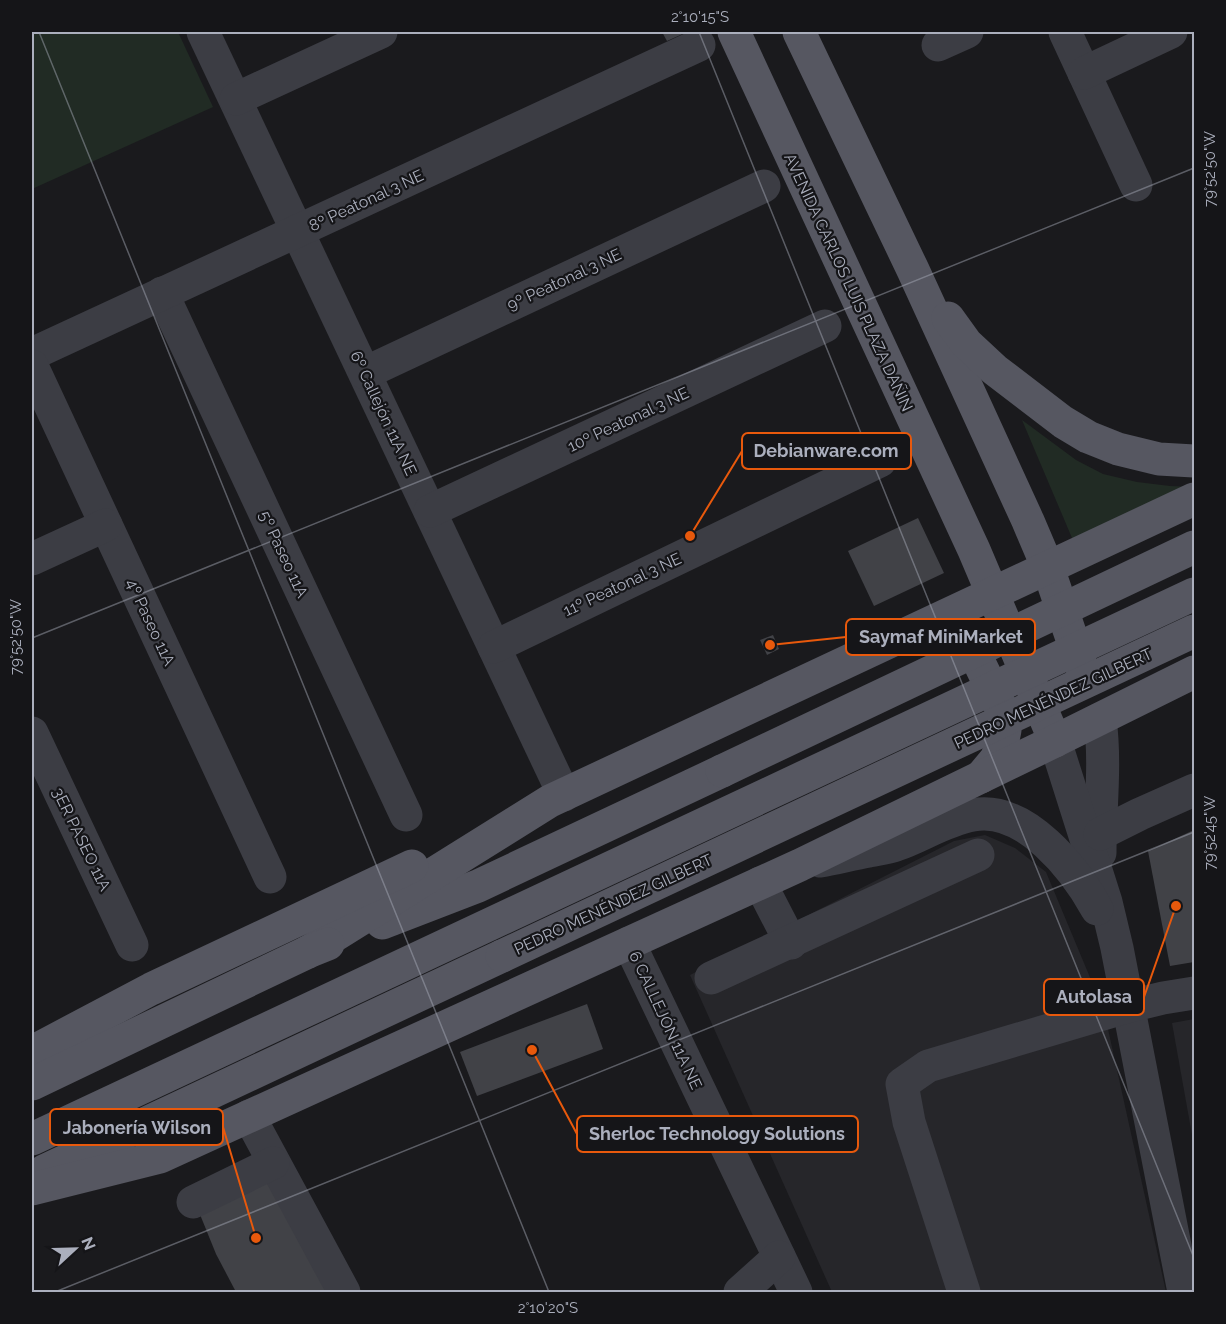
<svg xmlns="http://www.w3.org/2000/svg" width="1226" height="1324" font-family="Raleway,sans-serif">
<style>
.built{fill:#26262a}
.green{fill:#212b24}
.building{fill:#414247}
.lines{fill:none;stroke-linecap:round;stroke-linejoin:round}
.minor{stroke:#3c3d44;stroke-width:33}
.major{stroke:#565761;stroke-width:33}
.major-bridge{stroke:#565761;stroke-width:33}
.ticks{fill:none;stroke:#abafbd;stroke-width:1.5;stroke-opacity:0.45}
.labels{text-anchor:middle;stroke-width:4.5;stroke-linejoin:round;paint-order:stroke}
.street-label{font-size:16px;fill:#abafbd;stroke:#151518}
.leader{fill:none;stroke:#e8590c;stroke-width:2}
.callout-dot{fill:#e8590c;stroke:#151518;stroke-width:2}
.callout{fill:#151518;stroke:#e8590c;stroke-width:2}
.callout-label{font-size:18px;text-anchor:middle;font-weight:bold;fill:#abafbd}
.neatline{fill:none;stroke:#abafbd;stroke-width:2}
.ticks-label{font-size:15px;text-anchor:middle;fill:#abafbd}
</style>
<rect width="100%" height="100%" fill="#1a1a1d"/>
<g class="built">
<polygon points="985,835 1015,848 1046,872 1104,1011 1166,1292 832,1292 690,975 954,841"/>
<polygon points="1194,1019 1194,1146 1172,1023"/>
</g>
<g class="green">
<polygon points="32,32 178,32 213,107 32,189"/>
<polygon points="1022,420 1076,460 1103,474 1137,482 1170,486 1194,487 1075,545"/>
</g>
<g class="building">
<polygon points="662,32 687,32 667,41"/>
<polygon points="918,518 944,573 874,606 848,551"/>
<polygon points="773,635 779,649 767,655 760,640"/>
<polygon points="1194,830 1194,962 1170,966 1148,851"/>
<polygon points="587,1004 603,1049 477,1096 460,1052"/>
<polygon points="277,1179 334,1292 236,1292 216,1254 199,1212"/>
</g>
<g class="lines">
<g class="minor">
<polyline points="203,32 564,795"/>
<polyline points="1065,32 1136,185"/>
<polyline points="938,45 967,32"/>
<polyline points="1084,73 1171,32"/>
<polyline points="236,99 381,32"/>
<polyline points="162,293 406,815"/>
<polyline points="32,354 699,45"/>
<polyline points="32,366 270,877"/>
<polyline points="365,373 764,186"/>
<polyline points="430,511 825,326"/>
<polyline points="32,559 106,525"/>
<polyline points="494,647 880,461"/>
<path d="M 1100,719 C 1106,764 1100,808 1100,853"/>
<polyline points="32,733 132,945"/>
<polyline points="1055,741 1106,902 1117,948 1184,1292"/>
<polyline points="1100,834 1140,814 1194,790"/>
<path d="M 820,861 C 836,858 853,854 869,851 C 878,849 888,848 896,845 C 922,836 945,820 973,815 C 1025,805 1075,869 1097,909"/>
<polyline points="760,883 791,943"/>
<polyline points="629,943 796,1292"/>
<polyline points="711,978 978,855"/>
<polyline points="249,1116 344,1292"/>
<polyline points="193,1202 273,1163"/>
<polyline points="740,1292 779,1257"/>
<polyline points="964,1292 909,1122 902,1084 928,1066 1130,1006 1163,998 1194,993"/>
</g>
<g class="major">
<polyline points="734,32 974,550 1055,741"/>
<polyline points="799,32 913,270 1028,521 1048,568 1085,677"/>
<polyline points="948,318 966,343 995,370 1063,422 1088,437 1118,449 1159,459 1194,461"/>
<polyline points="912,633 943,632 956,636 968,643 976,656 1004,714 1005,730 1002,745 996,759 981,777"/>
<polyline points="382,923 478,886 722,771"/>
<polyline points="308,952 550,801 1194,499"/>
<polyline points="32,1052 151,989 412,866"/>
<polyline points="32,1084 308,952 328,944"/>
<polyline points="44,1171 502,956"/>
<polyline points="32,1189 160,1157 800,865 1055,741 1194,672"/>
</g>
<g class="major-bridge">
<polyline points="722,771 1194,547"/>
<polyline points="502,956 1194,631"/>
<polyline points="32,1139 1194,594"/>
</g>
</g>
<path class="ticks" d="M 39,32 L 549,1292M 699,32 L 1194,1258M 32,638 L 1194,168M 55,1292 L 1194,832"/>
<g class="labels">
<g class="street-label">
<text transform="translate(366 200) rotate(-25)" y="6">8º Peatonal 3 NE</text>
<text transform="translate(564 279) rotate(-25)" y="6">9º Peatonal 3 NE</text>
<text transform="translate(849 282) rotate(65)" y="6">AVENIDA CARLOS LUIS PLAZA DAÑIN</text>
<text transform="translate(384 413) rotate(65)" y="6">6º Callejón 11A NE</text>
<text transform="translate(628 419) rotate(-25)" y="6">10º Peatonal 3 NE</text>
<text transform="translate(284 554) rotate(65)" y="6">5º Paseo 11A</text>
<text transform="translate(622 584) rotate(-25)" y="6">11º Peatonal 3 NE</text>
<text transform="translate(151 622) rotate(65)" y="6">4º Paseo 11A</text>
<text transform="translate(1053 698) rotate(-25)" y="6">PEDRO MENÉNDEZ GILBERT</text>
<text transform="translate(82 839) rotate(64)" y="6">3ER PASEO 11A</text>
<text transform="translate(613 904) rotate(-25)" y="6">PEDRO MENÉNDEZ GILBERT</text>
<text transform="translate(666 1020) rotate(65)" y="6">6 CALLEJÓN 11A NE</text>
</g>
</g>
<path class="leader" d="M690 536L742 451M770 645L846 637M1176 906L1144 997M256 1238L223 1127M532 1050L577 1134"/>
<g class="callout-dot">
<circle cx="690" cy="536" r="6"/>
<circle cx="770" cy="645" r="6"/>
<circle cx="1176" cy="906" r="6"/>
<circle cx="256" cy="1238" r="6"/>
<circle cx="532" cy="1050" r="6"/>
</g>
<g class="callout">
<rect x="742" y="433" width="169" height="36" rx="6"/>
<rect x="846" y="619" width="189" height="36" rx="6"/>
<rect x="1044" y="979" width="100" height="36" rx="6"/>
<rect x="50" y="1109" width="173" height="36" rx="6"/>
<rect x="577" y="1116" width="281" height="36" rx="6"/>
</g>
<g class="callout-label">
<text x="826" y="457">Debianware.com</text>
<text x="941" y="643">Saymaf MiniMarket</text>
<text x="1094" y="1003">Autolasa</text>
<text x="137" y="1134">Jabonería Wilson</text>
<text x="717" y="1140">Sherloc Technology Solutions</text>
</g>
<rect width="1226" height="1324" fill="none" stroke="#151518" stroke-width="66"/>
<g transform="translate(75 1249) rotate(68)" stroke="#151518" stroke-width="4.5" paint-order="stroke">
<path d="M0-4.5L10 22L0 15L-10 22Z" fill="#abafbd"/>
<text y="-9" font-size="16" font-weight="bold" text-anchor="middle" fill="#abafbd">N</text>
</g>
<rect x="33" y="33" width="1160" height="1258" class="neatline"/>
<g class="ticks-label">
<text x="700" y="22">2°10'15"S</text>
<text transform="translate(1210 169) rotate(-90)" y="5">79°52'50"W</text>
<text transform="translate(16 637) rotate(-90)" y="5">79°52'50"W</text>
<text transform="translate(1210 833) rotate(-90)" y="5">79°52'45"W</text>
<text x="548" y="1313">2°10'20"S</text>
</g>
</svg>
